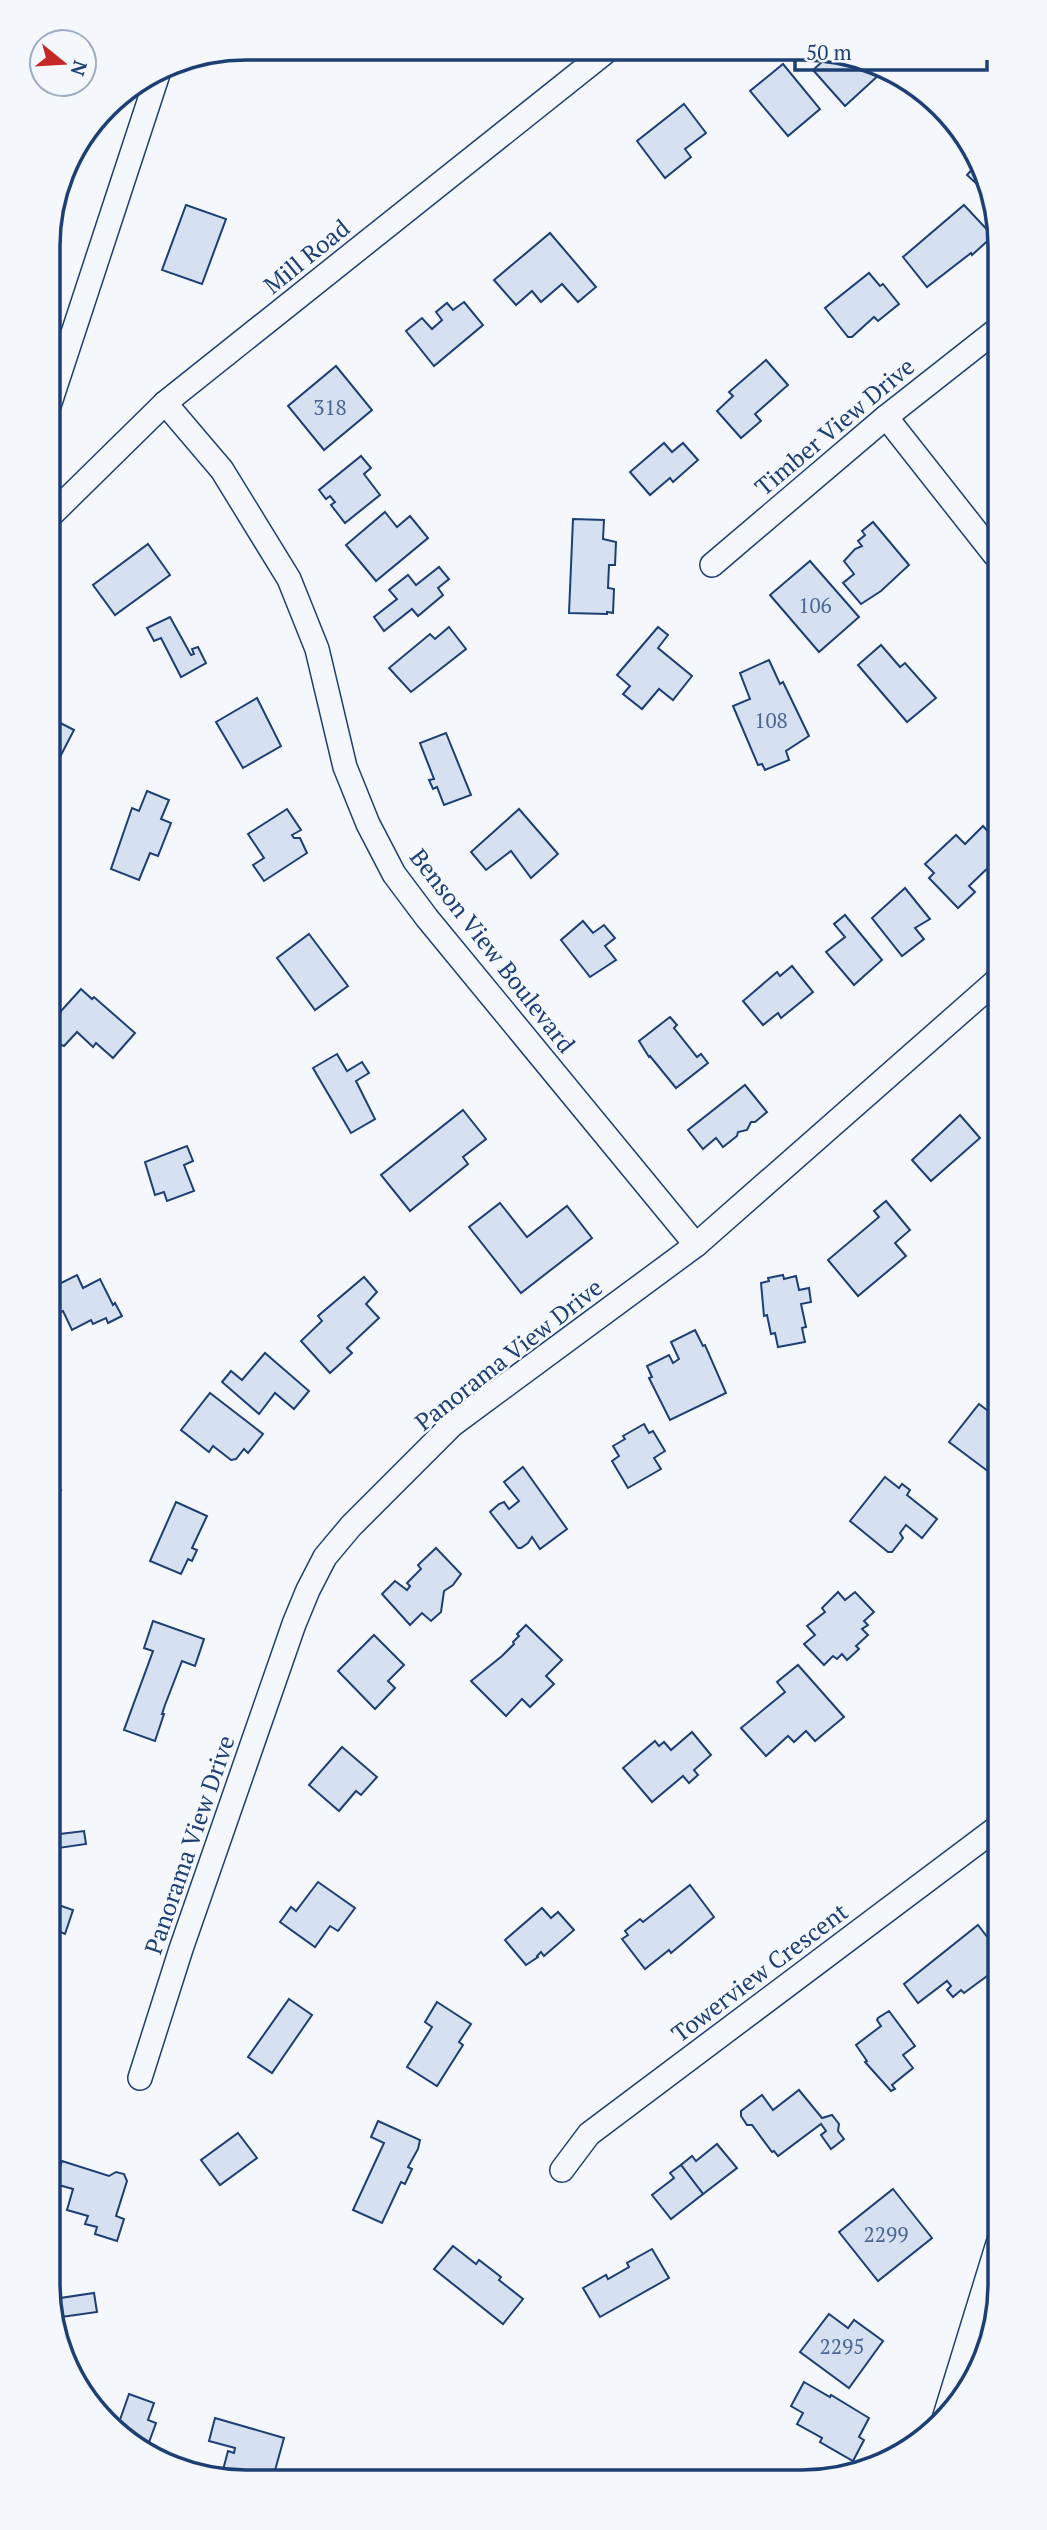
<svg xmlns="http://www.w3.org/2000/svg" width="1047" height="2530" font-family="'PT Serif',serif">
<style>
.building{fill:#d5e0f0;stroke:#1d3f73;stroke-width:2}
.lines{fill:none;stroke-linecap:round;stroke-linejoin:round}
.street-casing{stroke:#1d3f73;stroke-width:26}
.street{stroke:#f4f7fb;stroke-width:23}
.labels{text-anchor:middle;stroke-width:5;stroke-linejoin:round;paint-order:stroke}
.number-label{font-size:21px;fill:#4b6792}
.street-label{font-size:24px;fill:#1d3f73;stroke:#f4f7fb}
.rim{fill:none;stroke:#1d3f73;stroke-width:3.5}
</style>
<rect width="100%" height="100%" fill="#f4f7fb"/>
<g class="building">
<polygon points="834,51 840,51 881,73 845,106 813,70"/>
<polygon points="783,64 820,109 788,136 750,91"/>
<polygon points="684,104 706,133 685,149 691,157 665,178 637,141"/>
<polygon points="976,165 993,194 993,199 967,175"/>
<polygon points="186,205 226,219 202,284 162,270"/>
<polygon points="964,205 993,236 972,255 971,253 927,287 903,257"/>
<polygon points="550,233 596,287 578,302 562,284 541,302 532,291 516,305 494,280"/>
<polygon points="869,273 880,286 883,284 899,304 878,321 874,317 852,337 848,337 825,308"/>
<polygon points="464,302 483,325 434,366 406,331 422,318 432,329 442,320 436,312 447,303 453,310"/>
<polygon points="766,360 788,385 755,414 761,421 741,438 717,411 733,396 729,392"/>
<polygon points="336,366 372,410 324,450 288,406"/>
<polygon points="664,443 672,452 683,443 698,460 673,482 670,478 650,495 630,472"/>
<polygon points="361,456 371,468 364,474 380,495 345,523 331,505 335,502 330,496 326,499 319,490"/>
<polygon points="385,512 397,527 410,516 428,538 376,581 346,545"/>
<polygon points="573,519 604,520 603,539 616,542 615,565 609,565 608,588 614,589 613,613 607,612 607,614 569,613"/>
<polygon points="873,522 909,565 881,591 861,604 843,583 854,574 844,561 855,549 862,546 858,541 865,535 862,531"/>
<polygon points="148,544 170,575 115,615 93,585"/>
<polygon points="810,561 859,617 819,652 770,595"/>
<polygon points="439,567 449,579 438,588 443,595 418,616 412,609 384,631 374,617 397,599 389,590 408,575 416,585"/>
<polygon points="170,617 191,655 194,654 192,649 198,647 206,663 181,677 161,638 154,641 147,628"/>
<polygon points="449,627 466,649 411,692 389,668 430,634 435,639"/>
<polygon points="658,627 668,635 658,648 692,676 673,700 659,689 642,709 623,694 630,686 617,675"/>
<polygon points="881,645 900,667 905,663 936,698 907,722 858,665"/>
<polygon points="769,660 780,684 783,682 809,736 786,751 789,760 765,770 762,764 758,765 733,706 750,699 740,673"/>
<polygon points="257,698 281,746 243,768 216,722"/>
<polygon points="49,717 74,730 61,755 49,748"/>
<polygon points="446,733 471,795 444,805 437,787 433,789 429,780 434,779 420,743"/>
<polygon points="147,791 169,800 161,819 171,823 158,856 150,853 139,880 111,869 132,808 139,811"/>
<polygon points="287,809 301,830 292,835 294,838 300,838 307,853 264,881 253,865 264,858 248,834"/>
<polygon points="519,809 558,854 531,878 511,851 486,870 471,852"/>
<polygon points="983,826 995,839 995,861 969,886 975,892 958,908 929,878 934,873 925,864 956,835 965,844"/>
<polygon points="905,888 930,919 915,928 924,939 902,956 872,918"/>
<polygon points="845,915 882,960 854,985 826,952 845,937 834,924"/>
<polygon points="583,921 593,933 604,925 615,938 605,946 616,960 590,977 561,940"/>
<polygon points="309,934 348,986 315,1010 277,958"/>
<polygon points="792,966 813,992 781,1018 778,1013 763,1025 743,1001 777,972 780,976"/>
<polygon points="81,989 92,999 94,997 135,1033 113,1058 96,1043 93,1047 77,1032 64,1046 51,1041 61,1011"/>
<polygon points="670,1017 677,1025 674,1028 697,1057 701,1054 708,1063 676,1088 650,1056 649,1057 639,1041"/>
<polygon points="337,1054 347,1071 362,1062 369,1073 356,1081 375,1119 351,1133 313,1068"/>
<polygon points="745,1085 767,1112 755,1122 751,1122 747,1130 738,1132 737,1136 723,1147 716,1138 703,1149 688,1130"/>
<polygon points="463,1110 486,1139 463,1157 468,1164 410,1211 381,1175"/>
<polygon points="960,1115 980,1138 931,1181 912,1160"/>
<polygon points="187,1146 193,1161 184,1165 194,1191 167,1201 164,1192 155,1195 145,1162"/>
<polygon points="886,1201 910,1230 895,1243 906,1256 858,1296 828,1260 879,1217 874,1211"/>
<polygon points="500,1203 527,1237 567,1206 592,1238 521,1293 469,1227"/>
<polygon points="77,1275 83,1288 100,1279 113,1305 115,1303 122,1316 108,1323 106,1318 93,1324 91,1320 72,1330 63,1311 55,1315 51,1301 56,1298 51,1288"/>
<polygon points="783,1275 784,1279 796,1276 799,1290 809,1288 811,1302 801,1304 806,1327 802,1328 805,1342 778,1347 775,1333 771,1334 767,1315 764,1316 761,1283 769,1281 768,1278"/>
<polygon points="364,1277 377,1292 366,1304 379,1318 347,1348 352,1353 330,1373 301,1341 322,1321 318,1316"/>
<polygon points="695,1330 703,1346 705,1345 726,1393 670,1420 649,1378 652,1377 647,1366 669,1355 673,1363 679,1359 671,1342"/>
<polygon points="265,1353 309,1391 294,1409 275,1393 259,1414 222,1382 231,1371 242,1380"/>
<polygon points="210,1393 263,1434 248,1453 244,1449 236,1459 231,1460 213,1446 209,1452 181,1430"/>
<polygon points="979,1404 991,1413 997,1408 997,1465 989,1472 949,1442"/>
<polygon points="644,1424 649,1433 653,1431 665,1451 654,1458 661,1469 628,1488 612,1461 619,1456 613,1446 625,1439 623,1436"/>
<polygon points="523,1467 567,1529 540,1549 532,1537 528,1543 521,1548 518,1548 490,1512 499,1504 504,1502 509,1509 519,1501 504,1482"/>
<polygon points="885,1477 899,1488 902,1484 910,1490 907,1495 937,1519 922,1538 906,1525 900,1533 903,1538 892,1552 888,1552 850,1521"/>
<polygon points="51,1478 61,1490 51,1498"/>
<polygon points="176,1502 207,1516 192,1548 197,1550 192,1561 188,1559 181,1574 150,1561"/>
<polygon points="436,1548 461,1574 453,1585 444,1591 441,1612 431,1621 422,1613 410,1625 382,1594 395,1581 407,1590 410,1586 407,1583 421,1569 418,1565"/>
<polygon points="838,1592 845,1600 855,1592 874,1612 864,1621 868,1625 862,1629 868,1635 856,1646 859,1649 847,1660 842,1654 837,1659 833,1656 824,1665 804,1644 815,1635 807,1626 825,1612 822,1608"/>
<polygon points="153,1621 204,1639 195,1666 182,1661 165,1705 162,1714 164,1714 155,1741 124,1730 153,1651 144,1648"/>
<polygon points="526,1625 562,1660 546,1676 554,1684 530,1707 522,1699 506,1716 471,1681 502,1656 514,1644 513,1642 519,1636 517,1634"/>
<polygon points="374,1635 404,1665 388,1681 395,1688 375,1709 338,1671"/>
<polygon points="798,1665 844,1717 815,1741 806,1731 794,1742 788,1736 766,1756 741,1728 785,1692 777,1682"/>
<polygon points="692,1732 711,1755 694,1770 698,1775 689,1783 683,1776 652,1802 623,1768 655,1741 659,1746 664,1742 671,1750"/>
<polygon points="342,1747 377,1777 361,1795 356,1791 339,1811 309,1785"/>
<polygon points="84,1831 86,1844 58,1848 60,1858 52,1859 52,1835"/>
<polygon points="318,1882 355,1908 338,1931 330,1926 315,1947 280,1922 291,1907 296,1911"/>
<polygon points="690,1885 714,1917 671,1953 669,1950 645,1969 622,1939 628,1935 625,1931 640,1919 643,1922"/>
<polygon points="53,1903 73,1910 65,1934 56,1930 53,1938"/>
<polygon points="542,1908 551,1918 558,1912 574,1930 544,1956 541,1952 537,1956 538,1957 526,1965 505,1940"/>
<polygon points="978,1925 998,1951 998,1968 964,1993 961,1990 953,1997 947,1990 951,1986 947,1981 918,2003 904,1984"/>
<polygon points="289,1999 312,2015 272,2073 248,2057"/>
<polygon points="437,2002 471,2024 459,2042 463,2045 437,2086 407,2067 432,2027 425,2022"/>
<polygon points="889,2011 915,2046 903,2055 913,2068 892,2085 895,2089 891,2091 865,2062 867,2061 856,2045 881,2026 877,2020 878,2018"/>
<polygon points="799,2090 822,2118 832,2115 839,2124 838,2131 844,2139 831,2149 821,2135 826,2131 821,2124 778,2156 774,2151 772,2152 752,2125 747,2125 741,2116 741,2111 762,2095 773,2110"/>
<polygon points="378,2121 420,2140 418,2149 408,2167 412,2169 405,2184 401,2182 382,2223 353,2210 384,2143 371,2137"/>
<polygon points="238,2133 257,2158 220,2185 201,2160"/>
<polygon points="717,2144 737,2168 703,2194 681,2165 692,2156 696,2161"/>
<polygon points="62,2161 109,2176 116,2172 124,2174 127,2181 116,2216 124,2219 117,2241 95,2234 97,2227 85,2224 88,2216 67,2210 73,2189 55,2184"/>
<polygon points="681,2165 703,2194 671,2219 652,2195 674,2178 670,2173"/>
<polygon points="893,2189 932,2238 878,2281 839,2232"/>
<polygon points="453,2246 476,2264 479,2260 501,2277 499,2280 523,2299 503,2324 434,2269"/>
<polygon points="652,2249 669,2278 600,2317 583,2288 606,2275 608,2279 629,2267 627,2263"/>
<polygon points="58,2284 60,2298 94,2293 97,2312 54,2318 54,2285"/>
<polygon points="829,2314 848,2328 854,2320 883,2341 849,2388 800,2352"/>
<polygon points="804,2382 830,2397 831,2395 869,2418 859,2437 864,2440 853,2461 820,2442 822,2438 797,2424 803,2413 791,2406"/>
<polygon points="129,2394 154,2403 148,2420 156,2423 148,2445 136,2441 135,2444 115,2434"/>
<polygon points="215,2418 284,2438 274,2474 259,2470 256,2479 223,2470 228,2451 234,2453 235,2448 209,2441"/>
</g>
<g class="lines">
<g class="street-casing">
<g id="street">
<polyline points="165,403 222,470 289,579 317,649 345,767 368,824 394,874 427,918 696,1245"/>
<polyline points="48,409 160,68"/>
<polyline points="886,417 994,554"/>
<polyline points="49,517 165,403 608,50"/>
<polyline points="712,565 886,417 994,332"/>
<polyline points="140,2078 181,1949 294,1624 308,1590 325,1557 351,1526 452,1425 696,1245 995,982"/>
<polyline points="562,2170 589,2134 998,1827"/>
<polyline points="944,2419 999,2240"/>
</g>
</g>
<use href="#street" class="street"/>
</g>
<g class="labels">
<g class="number-label">
<text x="330" y="415">318</text>
<text x="815" y="613">106</text>
<text x="771" y="728">108</text>
<text x="886" y="2242">2299</text>
<text x="842" y="2354">2295</text>
</g>
<g class="street-label">
<text transform="translate(307 257) rotate(-39)" y="8">Mill Road</text>
<text transform="translate(835 427) rotate(-40)" y="8">Timber View Drive</text>
<text transform="translate(492 951) rotate(52)" y="8">Benson View Boulevard</text>
<text transform="translate(509 1355) rotate(-38)" y="8">Panorama View Drive</text>
<text transform="translate(190 1845) rotate(-71)" y="8">Panorama View Drive</text>
<text transform="translate(760 1973) rotate(-37)" y="8">Towerview Crescent</text>
</g>
</g>
<path d="M0 0H1047V2530H0ZM246 60H802A186 186 0 0 1 988 246V2284A186 186 0 0 1 802 2470H246A186 186 0 0 1 60 2284V246A186 186 0 0 1 246 60Z" fill="#f4f7fb" fill-rule="evenodd"/>
<path class="rim" d="M246 60H802A186 186 0 0 1 988 246V2284A186 186 0 0 1 802 2470H246A186 186 0 0 1 60 2284V246A186 186 0 0 1 246 60Z"/>
<g transform="translate(63 63) rotate(108)"><circle r="33" fill="#f4f7fb" stroke="#9eadc5" stroke-width="2"/>
<path d="M0-5L12 26L0 18L-12 26Z" fill="#c62828"/>
<text y="-10" font-size="19" font-weight="bold" text-anchor="middle" fill="#1d3f73">N</text>
</g>
<path d="M795 60v10h192v-10" fill="none" stroke="#1d3f73" stroke-width="3.5"/>
<text x="806" y="60" font-size="21" fill="#1d3f73" stroke="#f4f7fb" stroke-width="5" paint-order="stroke">50 m</text>
</svg>
